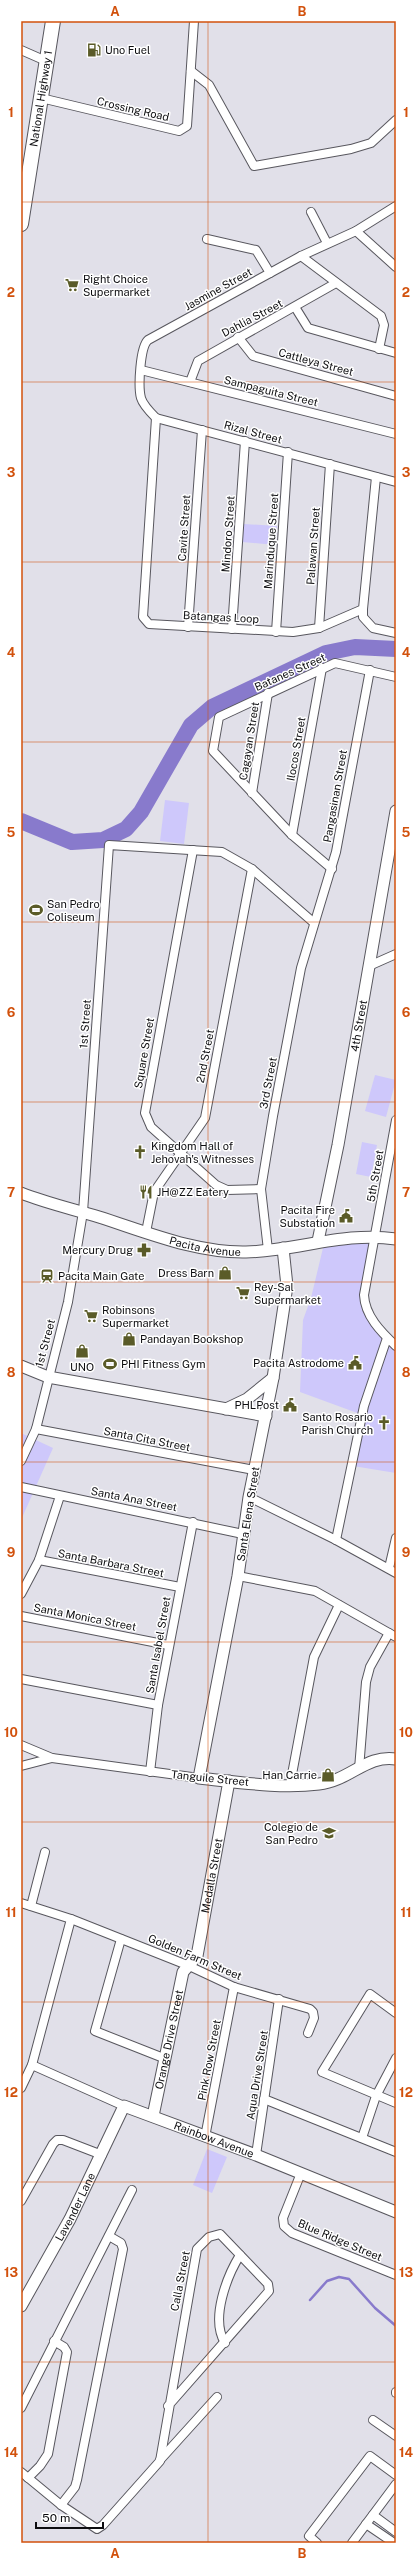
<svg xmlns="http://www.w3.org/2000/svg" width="417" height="2564" font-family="'Public Sans',sans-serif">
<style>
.green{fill:#cec8fb}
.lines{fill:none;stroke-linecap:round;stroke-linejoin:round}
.stream{stroke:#887acc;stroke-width:2.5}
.river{stroke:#887acc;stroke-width:16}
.street-casing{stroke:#58575e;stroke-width:10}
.secondary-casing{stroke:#58575e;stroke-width:13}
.highway-casing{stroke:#58575e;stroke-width:16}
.street{stroke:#fff;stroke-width:8}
.secondary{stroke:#fff;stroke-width:11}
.highway{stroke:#fff;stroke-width:14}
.grid{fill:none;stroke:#d2510c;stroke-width:1;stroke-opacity:0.55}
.labels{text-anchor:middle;stroke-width:3;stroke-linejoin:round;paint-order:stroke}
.poi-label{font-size:11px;fill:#0d0d10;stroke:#fff;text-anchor:start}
.street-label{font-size:11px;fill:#0d0d10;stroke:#fff}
.neatline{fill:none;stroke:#d2510c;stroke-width:1.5}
.grid-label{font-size:13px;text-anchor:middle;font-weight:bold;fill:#d2510c}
</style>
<rect width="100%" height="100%" fill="#e1e0e9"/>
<g class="green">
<polygon points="244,524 277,526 276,545 242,542"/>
<polygon points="165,800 189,803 184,844 160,841"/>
<polygon points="375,1075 396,1080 386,1117 365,1111"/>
<polygon points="362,1142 377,1145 371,1177 356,1174"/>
<polygon points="376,1238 364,1306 387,1338 360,1414 300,1392 303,1320 311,1298 323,1248"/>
<polygon points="387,1340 396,1349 396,1473 353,1466 364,1406"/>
<polygon points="21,1433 53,1448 21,1520"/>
<polygon points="207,2149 227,2157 212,2193 193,2185"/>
</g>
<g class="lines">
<polyline class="stream" points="310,2300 327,2281 339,2277 349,2279 375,2308 396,2326"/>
<polyline class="river" points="21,821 72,842 103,840 126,829 141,812 191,725 212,707 326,653 355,647 396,649"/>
<g class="street-casing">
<g id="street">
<polyline points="21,50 46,61"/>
<polyline points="191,71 209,85 254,166 351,149 371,143 396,120"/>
<polyline points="41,98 179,131 187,126 194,21"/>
<path d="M 396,206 L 356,231 L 301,256 L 148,340 C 140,347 138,387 141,398 C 143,405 151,413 156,418 L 396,482"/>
<polyline points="311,212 327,243"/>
<polyline points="356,231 396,267"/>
<polyline points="207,239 256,250 270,273"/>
<polyline points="301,256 381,316 384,325 379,349"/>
<polyline points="295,307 308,328 396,353"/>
<polyline points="238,337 253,356 396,396"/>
<polyline points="141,370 396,434"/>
<polyline points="190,382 198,361 336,283"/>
<polyline points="156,418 143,617 149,624 293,632 319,628 363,609 376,477"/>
<polyline points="363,609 363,617 373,628 396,633"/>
<polyline points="188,627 202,430"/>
<polyline points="319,628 330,464"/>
<polyline points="232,629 245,441"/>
<polyline points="276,632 288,452"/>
<polyline points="252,793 268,693"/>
<polyline points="292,835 322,668"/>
<polyline points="193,850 145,1113 151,1127 216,1185 227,1190 261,1189"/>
<polyline points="332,869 292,835 213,751 219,717 335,663 396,677"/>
<polyline points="369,966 396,954"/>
<path d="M 396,1120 L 364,1295 C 365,1316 381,1332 396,1346"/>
<polyline points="146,1232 154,1192 205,1118 252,869"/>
<polyline points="268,1250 261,1189 273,1116 301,968 336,852 370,670"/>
<polyline points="36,1429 254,1470"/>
<polyline points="21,1461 36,1429 68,1302 83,1212 109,845 222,852 252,869 313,922"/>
<polyline points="21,1487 243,1534"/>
<polyline points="249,1497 336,1540 396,1573"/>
<polyline points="336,1540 364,1406 387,1338"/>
<polyline points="39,1560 180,1587"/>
<polyline points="389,1568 396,1538"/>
<polyline points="238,1576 315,1591 396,1637"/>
<polyline points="21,1594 39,1560 60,1496"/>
<polyline points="21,1616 168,1645"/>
<polyline points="21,1679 158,1705"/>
<polyline points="21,1745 52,1758 199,1778"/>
<polyline points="21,1766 52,1758"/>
<polyline points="359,1769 366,1682 370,1667 389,1633"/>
<polyline points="150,1772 158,1705 193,1522"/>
<polyline points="290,1785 314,1657 339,1605"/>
<polyline points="21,1903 71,1919 187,1965 234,1987 310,2009 313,2012 314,2018 308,2033"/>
<polyline points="31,1906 45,1852"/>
<polyline points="121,1939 95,2031 166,2059"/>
<polyline points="396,2013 370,1994 322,2072 396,2103"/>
<polyline points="32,2065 124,2106"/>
<polyline points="21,2088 32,2065 71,1919"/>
<polyline points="264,2099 396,2152"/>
<polyline points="205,2137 234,1987"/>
<polyline points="362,2138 376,2096 396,2058"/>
<polyline points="256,2155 279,1999"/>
<polyline points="301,2173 283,2218 284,2226 292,2233 396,2275"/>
<polyline points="21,2201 53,2144 57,2140 63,2140 102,2155"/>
<path d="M 225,2343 C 210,2319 227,2276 240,2255"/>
<polyline points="396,2392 396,2393"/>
<polyline points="21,2408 132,2190"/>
<polyline points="373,2420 396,2436"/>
<polyline points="160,2460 217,2397"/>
<polyline points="21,2472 61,2505 97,2529 103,2525 160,2461 197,2249 209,2237 220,2234 268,2284 269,2291 168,2406"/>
<polyline points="28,2478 40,2466 48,2454 67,2352 64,2347 54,2341"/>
<polyline points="61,2505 75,2487 77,2480 123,2249 121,2243 109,2236"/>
<polyline points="373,2515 396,2532"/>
<polyline points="366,2524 394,2543"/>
<polyline points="317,2543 309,2536 370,2456 396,2475"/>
<polyline points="352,2543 396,2484"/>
</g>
</g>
<g class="secondary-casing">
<g id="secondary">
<path id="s1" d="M 21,1193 C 46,1203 73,1209 99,1217 C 146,1232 196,1253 246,1252 C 297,1251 345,1231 396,1239"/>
<path id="s2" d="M 318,1241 L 338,1145 L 396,811"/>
<path d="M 283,1248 L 287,1286 L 273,1378 L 249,1497 L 238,1576 L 199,1778 C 238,1782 280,1789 319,1784 C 349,1781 367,1754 396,1759"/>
<polyline points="21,1366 48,1377 266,1416"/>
<polyline points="226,1409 247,1399 273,1378"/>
<path id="s3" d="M 153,2116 L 183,1972 L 197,1956 L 229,1781"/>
<path id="s4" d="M 21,2306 L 70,2219 L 124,2106 L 256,2155 L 396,2212"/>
</g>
</g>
<g class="highway-casing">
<g id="highway">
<path id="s5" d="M 21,224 L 53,21"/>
</g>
</g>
<use href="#street" class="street"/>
<use href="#secondary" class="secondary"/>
<use href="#highway" class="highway"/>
</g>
<path class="grid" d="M 208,21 L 208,2543M 21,202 L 396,202M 21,382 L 396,382M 21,562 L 396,562M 21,742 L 396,742M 21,922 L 396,922M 21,1102 L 396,1102M 21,1282 L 396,1282M 21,1462 L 396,1462M 21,1642 L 396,1642M 21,1822 L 396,1822M 21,2002 L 396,2002M 21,2182 L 396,2182M 21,2362 L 396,2362"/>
<defs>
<g id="fuel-bare" transform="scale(1.08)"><path d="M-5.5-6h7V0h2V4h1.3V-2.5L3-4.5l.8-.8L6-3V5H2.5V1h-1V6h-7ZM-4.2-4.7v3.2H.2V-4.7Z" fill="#5a5b28" stroke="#fff" stroke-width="2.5" paint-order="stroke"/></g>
<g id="supermarket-bare" transform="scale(1.08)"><path d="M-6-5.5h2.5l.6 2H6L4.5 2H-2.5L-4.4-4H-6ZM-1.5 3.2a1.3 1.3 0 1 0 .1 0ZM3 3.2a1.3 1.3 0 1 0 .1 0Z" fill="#5a5b28" stroke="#fff" stroke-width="2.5" paint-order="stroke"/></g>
<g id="stadium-bare" transform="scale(1.08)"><path d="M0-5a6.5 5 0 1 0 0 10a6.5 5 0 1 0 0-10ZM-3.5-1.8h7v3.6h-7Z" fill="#5a5b28" stroke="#fff" stroke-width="2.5" paint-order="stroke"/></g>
<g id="church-bare" transform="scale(1.08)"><path d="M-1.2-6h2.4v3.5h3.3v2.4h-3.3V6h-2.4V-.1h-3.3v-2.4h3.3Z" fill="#5a5b28" stroke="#fff" stroke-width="2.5" paint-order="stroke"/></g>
<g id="restaurant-bare" transform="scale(1.08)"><path d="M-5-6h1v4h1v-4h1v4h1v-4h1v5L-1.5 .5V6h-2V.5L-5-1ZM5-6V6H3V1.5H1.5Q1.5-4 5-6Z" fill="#5a5b28" stroke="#fff" stroke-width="2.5" paint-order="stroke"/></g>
<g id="civic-bare" transform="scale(1.08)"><path d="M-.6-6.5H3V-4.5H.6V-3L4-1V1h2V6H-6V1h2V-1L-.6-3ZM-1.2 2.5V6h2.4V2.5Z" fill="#5a5b28" stroke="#fff" stroke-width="2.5" paint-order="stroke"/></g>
<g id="pharmacy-bare" transform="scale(1.08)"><path d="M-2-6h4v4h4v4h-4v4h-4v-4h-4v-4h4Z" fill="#5a5b28" stroke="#fff" stroke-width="2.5" paint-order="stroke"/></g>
<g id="shop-bare" transform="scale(1.08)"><path d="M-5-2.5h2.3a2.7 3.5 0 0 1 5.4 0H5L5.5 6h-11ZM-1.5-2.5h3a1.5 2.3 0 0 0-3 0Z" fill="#5a5b28" stroke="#fff" stroke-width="2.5" paint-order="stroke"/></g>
<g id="station-bare" transform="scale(1.08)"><path d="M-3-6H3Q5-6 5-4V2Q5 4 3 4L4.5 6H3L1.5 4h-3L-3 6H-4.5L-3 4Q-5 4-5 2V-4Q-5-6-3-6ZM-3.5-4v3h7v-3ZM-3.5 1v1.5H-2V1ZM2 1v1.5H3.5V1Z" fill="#5a5b28" stroke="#fff" stroke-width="2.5" paint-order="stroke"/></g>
<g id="school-bare" transform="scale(1.08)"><path d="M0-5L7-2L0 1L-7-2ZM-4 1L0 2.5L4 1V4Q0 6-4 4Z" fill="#5a5b28" stroke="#fff" stroke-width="2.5" paint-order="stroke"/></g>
</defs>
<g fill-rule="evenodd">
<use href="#fuel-bare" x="94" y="50"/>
<use href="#supermarket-bare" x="72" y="285"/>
<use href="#stadium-bare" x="36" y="910"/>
<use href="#church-bare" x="140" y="1152"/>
<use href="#restaurant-bare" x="146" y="1192"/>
<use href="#civic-bare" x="346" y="1216"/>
<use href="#pharmacy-bare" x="144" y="1250"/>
<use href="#shop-bare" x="225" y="1273"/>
<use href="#station-bare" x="47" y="1276"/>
<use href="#supermarket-bare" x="243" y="1293"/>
<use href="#supermarket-bare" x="91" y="1316"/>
<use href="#shop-bare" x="129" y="1339"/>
<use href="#shop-bare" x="82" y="1351"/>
<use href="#civic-bare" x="355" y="1363"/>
<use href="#stadium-bare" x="110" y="1364"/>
<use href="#civic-bare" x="290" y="1405"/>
<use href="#church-bare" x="384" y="1423"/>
<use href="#shop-bare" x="328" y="1775"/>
<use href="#school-bare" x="329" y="1833"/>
</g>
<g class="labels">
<g class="poi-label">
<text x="105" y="54">Uno Fuel</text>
<text x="83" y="283">Right Choice<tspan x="83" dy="13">Supermarket</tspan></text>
<text x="47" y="908">San Pedro<tspan x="47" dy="13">Coliseum</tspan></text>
<text x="151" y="1150">Kingdom Hall of<tspan x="151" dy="13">Jehovah's Witnesses</tspan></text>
<text x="157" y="1196">JH@ZZ Eatery</text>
<text x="335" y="1214" text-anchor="end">Pacita Fire<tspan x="335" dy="13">Substation</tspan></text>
<text x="133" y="1254" text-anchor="end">Mercury Drug</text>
<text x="214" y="1277" text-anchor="end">Dress Barn</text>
<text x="58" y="1280">Pacita Main Gate</text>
<text x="254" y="1291">Rey-Sal<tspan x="254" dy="13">Supermarket</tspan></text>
<text x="102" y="1314">Robinsons<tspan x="102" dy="13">Supermarket</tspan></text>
<text x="140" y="1343">Pandayan Bookshop</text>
<text x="344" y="1367" text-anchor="end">Pacita Astrodome</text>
<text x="121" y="1368">PHI Fitness Gym</text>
<text x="82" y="1371" text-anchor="middle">UNO</text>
<text x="279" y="1409" text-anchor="end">PHLPost</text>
<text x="373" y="1421" text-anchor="end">Santo Rosario<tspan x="373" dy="13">Parish Church</tspan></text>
<text x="317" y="1779" text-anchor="end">Han Carrie</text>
<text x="318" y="1831" text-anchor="end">Colegio de<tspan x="318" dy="13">San Pedro</tspan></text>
</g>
<g class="street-label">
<text dy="4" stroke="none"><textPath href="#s5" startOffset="127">National Highway 1</textPath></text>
<text transform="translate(133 109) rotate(13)" y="4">Crossing Road</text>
<text transform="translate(218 289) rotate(-29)" y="4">Jasmine Street</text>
<text transform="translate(252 318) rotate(-28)" y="4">Dahlia Street</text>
<text transform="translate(316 362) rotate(15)" y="4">Cattleya Street</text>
<text transform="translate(271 391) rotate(14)" y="4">Sampaguita Street</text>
<text transform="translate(253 432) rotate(15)" y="4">Rizal Street</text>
<text transform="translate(184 528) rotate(-86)" y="4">Cavite Street</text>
<text transform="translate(228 534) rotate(-86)" y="4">Mindoro Street</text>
<text transform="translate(271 541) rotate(-86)" y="4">Marinduque Street</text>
<text transform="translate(313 546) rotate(-86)" y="4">Palawan Street</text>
<text transform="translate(221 617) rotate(3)" y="4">Batangas Loop</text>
<text transform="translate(290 672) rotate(-24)" y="4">Batanes Street</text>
<text transform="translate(249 741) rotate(-81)" y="4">Cagayan Street</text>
<text transform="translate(296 749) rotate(-80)" y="4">Ilocos Street</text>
<text transform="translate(335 796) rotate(-80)" y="4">Pangasinan Street</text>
<text transform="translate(85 1024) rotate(-86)" y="4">1st Street</text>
<text dy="4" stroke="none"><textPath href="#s2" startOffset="219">4th Street</textPath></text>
<text transform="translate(144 1053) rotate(-80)" y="4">Square Street</text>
<text transform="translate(205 1056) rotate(-79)" y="4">2nd Street</text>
<text transform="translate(268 1083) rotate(-79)" y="4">3rd Street</text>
<text transform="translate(375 1176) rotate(-80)" y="4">5th Street</text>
<text dy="4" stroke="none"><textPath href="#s1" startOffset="192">Pacita Avenue</textPath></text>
<text transform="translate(45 1343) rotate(-75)" y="4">1st Street</text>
<text transform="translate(147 1439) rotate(11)" y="4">Santa Cita Street</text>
<text transform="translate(134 1499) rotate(11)" y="4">Santa Ana Street</text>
<text transform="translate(248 1514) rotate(-81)" y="4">Santa Elena Street</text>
<text transform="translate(111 1563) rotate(11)" y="4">Santa Barbara Street</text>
<text transform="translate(85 1617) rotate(11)" y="4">Santa Monica Street</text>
<text transform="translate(158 1645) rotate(-80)" y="4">Santa Isabel Street</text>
<text transform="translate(210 1778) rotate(6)" y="4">Tanguile Street</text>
<text dy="4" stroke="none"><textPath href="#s3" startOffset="250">Medalla Street</textPath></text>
<text transform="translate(195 1957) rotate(23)" y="4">Golden Farm Street</text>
<text dy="4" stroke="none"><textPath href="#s3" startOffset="78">Orange Drive Street</textPath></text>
<text transform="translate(209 2060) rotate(-79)" y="4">Pink Row Street</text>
<text transform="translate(257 2075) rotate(-81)" y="4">Aqua Drive Street</text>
<text dy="4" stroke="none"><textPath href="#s4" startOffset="321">Rainbow Avenue</textPath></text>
<text dy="4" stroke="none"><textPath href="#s4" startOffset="113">Lavender Lane</textPath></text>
<text transform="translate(340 2240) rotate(23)" y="4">Blue Ridge Street</text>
<text transform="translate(180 2281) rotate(-79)" y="4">Calla Street</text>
</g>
</g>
<rect width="417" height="2564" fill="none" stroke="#ffffff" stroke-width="44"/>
<path d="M36 2522v6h67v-6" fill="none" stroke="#0d0d10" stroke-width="2"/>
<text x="42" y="2522" font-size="12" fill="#0d0d10" stroke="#ffffff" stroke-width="3" paint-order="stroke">50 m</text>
<rect x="22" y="22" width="373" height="2520" class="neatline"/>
<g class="grid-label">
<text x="115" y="16">A</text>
<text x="302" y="16">B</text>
<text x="11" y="117">1</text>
<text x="406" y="117">1</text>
<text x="11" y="297">2</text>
<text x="406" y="297">2</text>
<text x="11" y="477">3</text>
<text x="406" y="477">3</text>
<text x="11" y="657">4</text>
<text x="406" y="657">4</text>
<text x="11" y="837">5</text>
<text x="406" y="837">5</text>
<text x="11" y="1017">6</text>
<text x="406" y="1017">6</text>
<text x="11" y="1197">7</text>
<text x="406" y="1197">7</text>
<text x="11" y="1377">8</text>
<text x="406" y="1377">8</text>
<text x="11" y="1557">9</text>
<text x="406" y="1557">9</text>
<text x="11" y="1737">10</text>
<text x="406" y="1737">10</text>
<text x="11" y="1917">11</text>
<text x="406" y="1917">11</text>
<text x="11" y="2097">12</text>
<text x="406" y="2097">12</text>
<text x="11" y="2277">13</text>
<text x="406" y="2277">13</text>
<text x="11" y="2457">14</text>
<text x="406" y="2457">14</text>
<text x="115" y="2558">A</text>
<text x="302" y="2558">B</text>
</g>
</svg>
